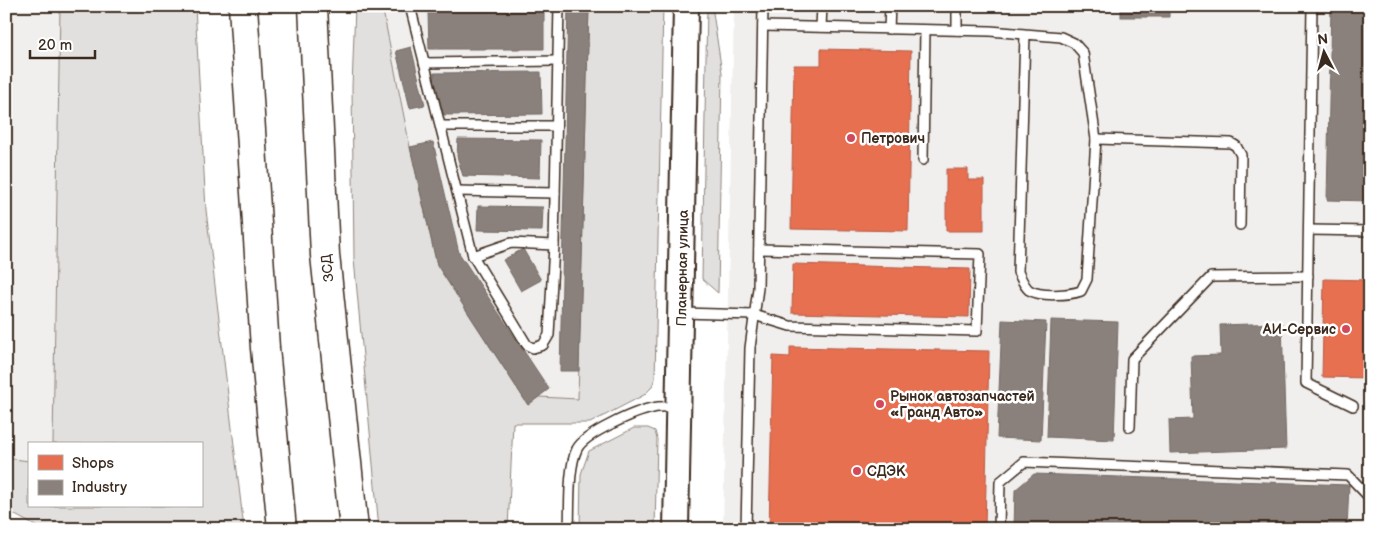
<svg xmlns="http://www.w3.org/2000/svg" width="1376" height="535" font-family="'Balsamiq Sans',sans-serif">
<style>
.built{fill:#f1efee}
.green{fill:#e2e0de;stroke:#8e857e}
.shops{fill:#e76f51;stroke:#b35a42}
.industry{fill:#8a817c;stroke:#726760}
.lines{fill:none;stroke-linecap:round;stroke-linejoin:round}
.lane-casing{stroke:#3b2a1e;stroke-width:12}
.secondary-casing{stroke:#3b2a1e;stroke-width:28}
.highway-casing{stroke:#3b2a1e;stroke-width:31}
.lane{stroke:#fff;stroke-width:9}
.secondary{stroke:#fff;stroke-width:24}
.highway{stroke:#fff;stroke-width:28}
.poi-dot{fill:#d1495b;stroke:#fff;stroke-width:2}
.labels{text-anchor:middle;stroke-width:5;stroke-linejoin:round;paint-order:stroke}
.poi-label{font-size:14px;font-weight:bold;fill:#3b2a1e;stroke:#fff;text-anchor:start}
.street-label{font-size:14px;fill:#3b2a1e;stroke:#fff}
</style>
<rect width="100%" height="100%" fill="#fff"/>
<filter id="ink" filterUnits="userSpaceOnUse"><feTurbulence type="fractalNoise" baseFrequency=".02" numOctaves="2"/><feDisplacementMap in="SourceGraphic" scale="10" xChannelSelector="R" yChannelSelector="G"/><feConvolveMatrix kernelMatrix="1 2 1 2 8 2 1 2 1" color-interpolation-filters="sRGB"/></filter>
<g filter="url(#ink)">
<g class="built">
<polygon points="6,6 60,6 53,444 29,444 29,461 6,458"/>
<polygon points="382,6 589,6 578,399 539,397 528,405 437,265 410,147"/>
<polygon points="734,6 1370,6 1370,529 723,529"/>
</g>
<g class="green">
<polygon points="60,6 195,6 206,210 244,529 41,529 6,510 6,458 29,461 29,506 201,506 201,444 53,444"/>
<polygon points="355,6 382,6 410,147 437,265 528,405 539,397 578,399 589,6 663,6 655,379 651,388 644,395 590,423 513,423 508,529 379,529 354,259 352,87"/>
<polygon points="707,6 712,6 722,73 718,293 702,279"/>
<polygon points="634,428 648,428 655,431 657,439 655,529 580,529 581,474 589,451"/>
</g>
<g class="shops">
<polygon points="821,49 911,51 908,231 791,229 794,65 821,65"/>
<polygon points="946,169 968,169 968,180 984,180 984,231 946,231"/>
<polygon points="793,264 970,269 969,317 792,313"/>
<polygon points="1324,279 1370,280 1367,378 1322,377"/>
<polygon points="790,347 989,351 985,529 769,529 773,356 790,357"/>
</g>
<g class="industry">
<polygon points="568,6 589,6 579,371 560,371"/>
<rect x="1121" y="6" width="48" height="11"/>
<polygon points="1331,6 1370,6 1370,201 1327,200"/>
<polygon points="544,11 544,49 429,49 428,12"/>
<polygon points="411,47 425,105 410,108 396,51"/>
<polygon points="541,72 542,114 444,115 434,81 434,73"/>
<polygon points="458,139 541,140 540,178 463,176 457,156"/>
<polygon points="433,142 459,253 549,389 528,405 437,265 410,147"/>
<polygon points="478,206 543,207 542,231 477,230"/>
<polygon points="523,249 541,280 521,291 503,260"/>
<polygon points="1002,320 1046,322 1041,440 997,438"/>
<polygon points="1051,320 1118,322 1114,440 1047,437"/>
<polygon points="1282,323 1286,449 1170,453 1169,420 1193,419 1191,356 1221,355 1220,325"/>
<polygon points="1034,474 1349,485 1347,529 1014,529 1015,490"/>
</g>
<g class="lines">
<g class="lane-casing">
<g id="lane">
<polyline points="410,6 473,256 527,345 533,348 543,345 549,335 554,245 559,6"/>
<polyline points="1312,6 1306,383 1353,406"/>
<path d="M 763,26 L 990,31 L 1061,37 L 1074,43 L 1083,53 L 1096,139 L 1087,279 L 1081,291 C 1070,295 1040,297 1029,290 C 1024,286 1021,278 1018,272 L 1025,34"/>
<polyline points="821,27 822,6"/>
<polyline points="889,29 890,6"/>
<polyline points="957,30 957,6"/>
<polyline points="424,63 558,61"/>
<polyline points="440,126 556,126"/>
<polyline points="1096,139 1231,143 1236,146 1241,155 1240,225"/>
<polyline points="923,160 925,30"/>
<polyline points="457,191 555,193"/>
<polyline points="1309,230 1370,231"/>
<polyline points="473,256 511,243 554,245"/>
<polyline points="682,313 754,315 790,326 977,331 980,254 759,249"/>
<polyline points="1368,385 1370,385"/>
<polyline points="1130,427 1132,359 1211,277 1308,276"/>
<path d="M 569,529 C 570,507 568,467 577,449 C 584,434 636,411 653,408 C 660,406 669,407 676,407"/>
<polyline points="746,529 750,348 758,288 763,6"/>
<polyline points="999,529 1000,482 1024,462 1348,475 1370,498"/>
</g>
</g>
<g class="secondary-casing">
<polyline id="secondary" points="676,529 686,6"/>
</g>
<g class="highway-casing">
<g id="highway">
<polyline points="243,6 265,348 282,529"/>
<polyline points="313,6 325,255 354,529"/>
</g>
</g>
<use href="#lane" class="lane"/>
<use href="#secondary" class="secondary"/>
<use href="#highway" class="highway"/>
</g>
</g>
<g class="poi-dot">
<circle cx="851" cy="138" r="5"/>
<circle cx="1346" cy="329" r="5"/>
<circle cx="880" cy="404" r="5"/>
<circle cx="857" cy="471" r="5"/>
</g>
<g class="labels">
<g class="poi-label">
<text x="861" y="143">Петрович</text>
<text x="1336" y="334" text-anchor="end">АИ-Сервис</text>
<text x="890" y="401">Рынок автозапчастей<tspan x="890" dy="16">«Гранд Авто»</tspan></text>
<text x="867" y="476">СДЭК</text>
</g>
<g class="street-label">
<text transform="translate(327 268) rotate(-96)" y="5">ЗСД</text>
<text transform="translate(682 268) rotate(-89)" y="5">Планерная улица</text>
</g>
</g>
<rect width="1376" height="535" fill="none" stroke="#fff" stroke-width="25"/>
<rect x="12" y="12" width="1351" height="510" fill="none" stroke="#3b2a1e" stroke-width="2" filter="url(#ink)"/>
<rect x="28" y="442" width="175" height="65" fill="#ffffff" stroke="#b1aaa5"/>
<rect x="38" y="455" width="25" height="15" fill="#e76f51" stroke="#b1aaa5"/>
<text x="72" y="468" font-size="15" fill="#3b2a1e">Shops</text>
<rect x="38" y="480" width="25" height="15" fill="#8a817c" stroke="#b1aaa5"/>
<text x="72" y="492" font-size="15" fill="#3b2a1e">Industry</text>
<g transform="translate(1324 52) rotate(354)" stroke="#ffffff" stroke-width="4" paint-order="stroke">
<path d="M0-4L9 19L0 12L-9 19Z" fill="#3b2a1e"/>
<text y="-8" font-size="14" font-weight="bold" text-anchor="middle" fill="#3b2a1e">N</text>
</g>
<path d="M30 50v8h65v-8" fill="none" stroke="#3b2a1e" stroke-width="2.5"/>
<text x="38" y="50" font-size="15" fill="#3b2a1e" stroke="#ffffff" stroke-width="4" paint-order="stroke">20 m</text>
</svg>
